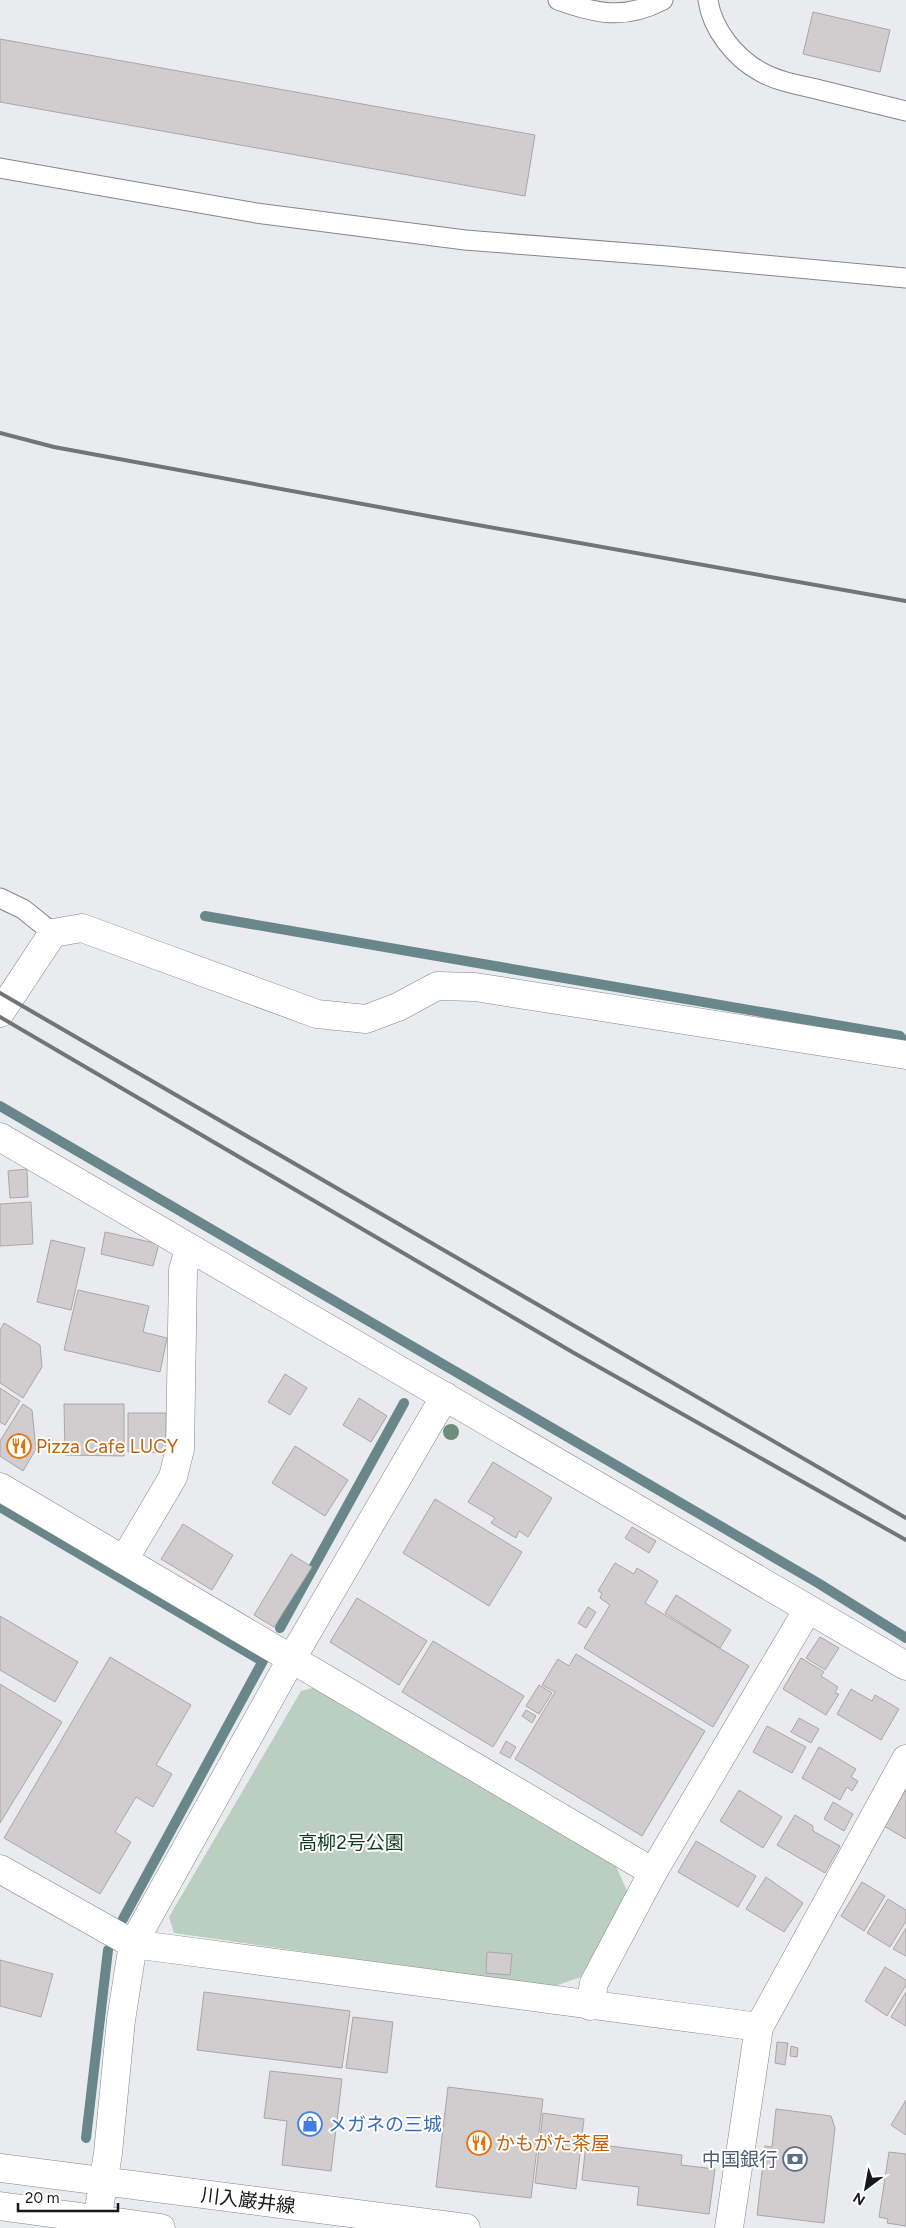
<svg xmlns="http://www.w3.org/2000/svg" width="906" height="2228" font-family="Figtree,'Noto Sans JP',sans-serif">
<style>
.green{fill:#bacfbf}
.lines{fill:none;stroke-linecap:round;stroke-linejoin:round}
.stream{stroke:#69868b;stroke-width:10}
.building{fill:#d1cdcf;stroke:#aaa6a8}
.service-casing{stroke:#848689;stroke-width:21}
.minor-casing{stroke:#848689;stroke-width:29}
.secondary-casing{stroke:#848689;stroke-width:29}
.service{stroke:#fff;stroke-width:19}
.minor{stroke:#fff;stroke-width:28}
.secondary{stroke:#fff;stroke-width:28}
.rail{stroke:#727476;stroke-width:4}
.tree{fill:#708c7d}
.labels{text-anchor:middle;stroke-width:4;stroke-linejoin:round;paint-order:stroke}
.food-label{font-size:19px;fill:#c56008;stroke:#fff;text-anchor:start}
.park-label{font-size:19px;fill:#0d3e20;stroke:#fff}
.shop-label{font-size:19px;fill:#366cbe;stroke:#fff;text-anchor:start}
.service-label{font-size:19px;fill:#4e5e75;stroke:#fff;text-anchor:end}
.street-label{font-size:19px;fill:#171819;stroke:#fff}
</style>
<rect width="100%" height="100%" fill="#e9ebee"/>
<polygon class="green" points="316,1687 615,1864 628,1893 581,1977 552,1987 174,1933 169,1917 301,1691"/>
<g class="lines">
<g class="stream">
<polyline points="205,916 900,1036 906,1044"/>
<polyline points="0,1106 818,1583 906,1638"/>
<polyline points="0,1507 262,1661"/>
<polyline points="280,1628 404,1403"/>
<polyline points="123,1919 265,1657"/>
<polyline points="86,2138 108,1950"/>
</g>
</g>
<g class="building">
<polygon points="813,12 890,30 880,72 803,54"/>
<polygon points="0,39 535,135 525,196 0,102"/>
<polygon points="27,1169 28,1197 10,1198 8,1171"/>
<polygon points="31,1202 33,1244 0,1246 0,1204"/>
<polygon points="105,1232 159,1244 153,1266 101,1254"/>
<polygon points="51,1240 85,1248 71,1310 37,1302"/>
<polygon points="78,1290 149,1306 143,1332 167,1338 160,1372 64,1350"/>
<polygon points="4,1323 40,1345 42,1367 23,1398 0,1383 0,1330"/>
<polygon points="285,1374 307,1388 290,1415 268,1402"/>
<polygon points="0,1388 20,1401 5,1425 0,1422"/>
<polygon points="359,1398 387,1416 371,1442 343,1425"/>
<polygon points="23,1404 32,1410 36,1449 23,1471 0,1456 0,1441"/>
<polygon points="64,1404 124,1404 124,1456 65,1455"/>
<polygon points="128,1413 166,1413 166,1453 128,1452"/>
<polygon points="295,1446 348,1480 325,1516 272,1483"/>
<polygon points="493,1462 552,1498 528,1537 519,1531 516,1538 491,1523 495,1518 468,1502"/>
<polygon points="435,1499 522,1552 489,1606 403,1553"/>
<polygon points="183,1524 233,1555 212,1590 161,1559"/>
<polygon points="632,1527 656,1541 649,1553 625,1538"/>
<polygon points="291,1554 312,1567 274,1627 254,1615"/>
<polygon points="615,1563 634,1574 637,1568 658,1581 645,1603 749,1666 713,1727 584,1648 610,1605 600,1598 602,1593 598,1591"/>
<polygon points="676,1595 731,1630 720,1648 665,1613"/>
<polygon points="357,1598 427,1641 399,1685 330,1642"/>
<polygon points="588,1607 596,1612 586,1628 578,1623"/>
<polygon points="0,1616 78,1662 55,1702 0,1670"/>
<polygon points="820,1637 839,1648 825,1670 806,1658"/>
<polygon points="433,1641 524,1696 493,1747 402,1692"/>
<polygon points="576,1654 705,1731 642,1836 515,1759 555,1692 542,1685 558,1659 569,1666"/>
<polygon points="110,1657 191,1705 156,1765 172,1774 153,1807 136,1797 115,1832 131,1842 100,1894 4,1838"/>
<polygon points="801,1658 824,1672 821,1676 838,1687 835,1693 839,1694 826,1715 783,1689"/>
<polygon points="0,1684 62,1722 0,1823"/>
<polygon points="539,1685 552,1693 539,1714 526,1706"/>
<polygon points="851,1689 872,1701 875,1695 899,1709 881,1740 837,1714"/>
<polygon points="526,1710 536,1716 532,1723 522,1716"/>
<polygon points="799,1718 819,1729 811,1743 791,1732"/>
<polygon points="767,1726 806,1747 792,1773 753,1752"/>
<polygon points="506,1741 516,1747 510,1758 500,1753"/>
<polygon points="819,1747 856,1769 851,1777 858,1781 852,1791 847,1787 840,1800 802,1778"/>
<polygon points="906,1789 906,1839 884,1826"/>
<polygon points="739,1790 782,1817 763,1848 720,1821"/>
<polygon points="833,1802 853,1814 844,1831 824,1819"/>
<polygon points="795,1815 813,1826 813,1831 840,1846 825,1873 777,1845"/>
<polygon points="696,1841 756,1876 738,1907 678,1872"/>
<polygon points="766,1877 803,1903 784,1932 746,1909"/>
<polygon points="862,1882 885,1896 864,1931 841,1916"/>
<polygon points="888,1899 906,1910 906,1921 890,1947 867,1933"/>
<polygon points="906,1928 906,1956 893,1949"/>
<polygon points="487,1952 512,1954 510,1975 486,1973"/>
<polygon points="0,1960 53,1974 41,2017 0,2006"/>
<polygon points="885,1967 906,1980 906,1985 887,2016 865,2001"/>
<polygon points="204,1992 350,2011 342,2068 197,2050"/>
<polygon points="906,1992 906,2026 891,2017"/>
<polygon points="353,2017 393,2022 387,2073 346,2068"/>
<polygon points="777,2042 788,2043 785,2065 775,2063"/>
<polygon points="791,2046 798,2048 797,2057 790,2056"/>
<polygon points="270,2071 342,2079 331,2171 282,2165 287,2121 264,2118"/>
<polygon points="448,2087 543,2099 531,2198 436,2187"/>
<polygon points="906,2100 906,2135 891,2125"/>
<polygon points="776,2109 831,2116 835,2128 824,2223 757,2215 765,2146 772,2147"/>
<polygon points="543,2113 584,2119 576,2189 535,2183"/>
<polygon points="586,2143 682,2155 681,2165 715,2169 709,2214 637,2205 639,2187 582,2180"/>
<polygon points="889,2152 906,2154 906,2226 887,2223 888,2219 879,2217"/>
</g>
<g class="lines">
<g class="service-casing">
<g id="service">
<path d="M 558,0 C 596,14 625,20 663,0"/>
<path d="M 708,0 C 712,29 735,58 761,72 C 779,82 800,85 820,90 C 848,97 877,104 906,111"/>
<polyline points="0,168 256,213 465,240 667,256 906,278"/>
<polyline points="0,898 23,909 53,933"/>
</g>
</g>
<g class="minor-casing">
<g id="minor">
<polyline points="0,1013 53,933 82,928 317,1014 366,1019 398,1007 437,986 475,987 906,1055"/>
<polyline points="0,1137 906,1666"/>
<polyline points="0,1487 653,1872"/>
<polyline points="124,1560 173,1477 180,1449 183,1270 189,1249"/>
<polyline points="0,1869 133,1944 759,2027"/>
<polyline points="590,2006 594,1983 653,1872 808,1609"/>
<polyline points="96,2228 108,2153 121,2020 133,1944 292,1658 445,1396"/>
<polyline points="729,2228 759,2027 906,1759"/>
</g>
</g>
<g class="secondary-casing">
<g id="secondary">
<polyline points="0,2168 466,2228"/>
<polyline points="0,2206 161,2228"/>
</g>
</g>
<use href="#service" class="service"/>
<use href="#minor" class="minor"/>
<use href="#secondary" class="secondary"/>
<g class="rail">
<polyline points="0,433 54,447 433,517 906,601"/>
<polyline points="0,993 906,1518"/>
<polyline points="0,1017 574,1353 906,1540"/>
</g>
</g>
<circle class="tree" cx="451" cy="1432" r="8"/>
<defs>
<g id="restaurant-ring" transform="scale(1.25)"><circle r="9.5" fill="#fff" stroke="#e8710a" stroke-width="1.5"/><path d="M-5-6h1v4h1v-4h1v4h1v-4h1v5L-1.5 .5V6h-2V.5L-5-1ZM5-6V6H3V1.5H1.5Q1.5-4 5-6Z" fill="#e8710a"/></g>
<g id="shop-ring" transform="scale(1.25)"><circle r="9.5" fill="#fff" stroke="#3f7fe0" stroke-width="1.5"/><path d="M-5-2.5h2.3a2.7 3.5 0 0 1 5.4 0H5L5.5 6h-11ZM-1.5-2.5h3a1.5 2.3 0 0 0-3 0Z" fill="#3f7fe0"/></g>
<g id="bank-ring" transform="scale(1.25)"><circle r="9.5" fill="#fff" stroke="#5c6f8a" stroke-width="1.5"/><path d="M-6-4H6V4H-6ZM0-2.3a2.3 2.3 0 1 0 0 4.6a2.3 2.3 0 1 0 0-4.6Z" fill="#5c6f8a"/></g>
</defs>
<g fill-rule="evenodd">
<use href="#restaurant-ring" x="19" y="1446"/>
<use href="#shop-ring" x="310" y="2124"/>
<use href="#restaurant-ring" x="479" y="2143"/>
<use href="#bank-ring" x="795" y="2159"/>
</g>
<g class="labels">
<g class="food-label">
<text x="36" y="1453">Pizza Cafe LUCY</text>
<text x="496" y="2150">かもがた茶屋</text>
</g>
<g class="park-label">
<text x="351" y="1849">高柳2号公園</text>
</g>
<g class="shop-label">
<text x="328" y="2131">メガネの三城</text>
</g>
<g class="service-label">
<text x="778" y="2166">中国銀行</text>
</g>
<g class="street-label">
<text transform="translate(248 2200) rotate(7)" y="7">川入巌井線</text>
</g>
</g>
<g transform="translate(866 2188) rotate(212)" stroke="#ffffff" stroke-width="4" paint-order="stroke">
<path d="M0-4L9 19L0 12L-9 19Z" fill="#171819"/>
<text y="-8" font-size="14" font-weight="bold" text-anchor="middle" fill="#171819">N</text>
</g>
<path d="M18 2203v8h100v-8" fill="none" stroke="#171819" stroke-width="2.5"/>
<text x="25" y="2203" font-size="15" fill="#171819" stroke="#ffffff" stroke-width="4" paint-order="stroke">20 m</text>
</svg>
